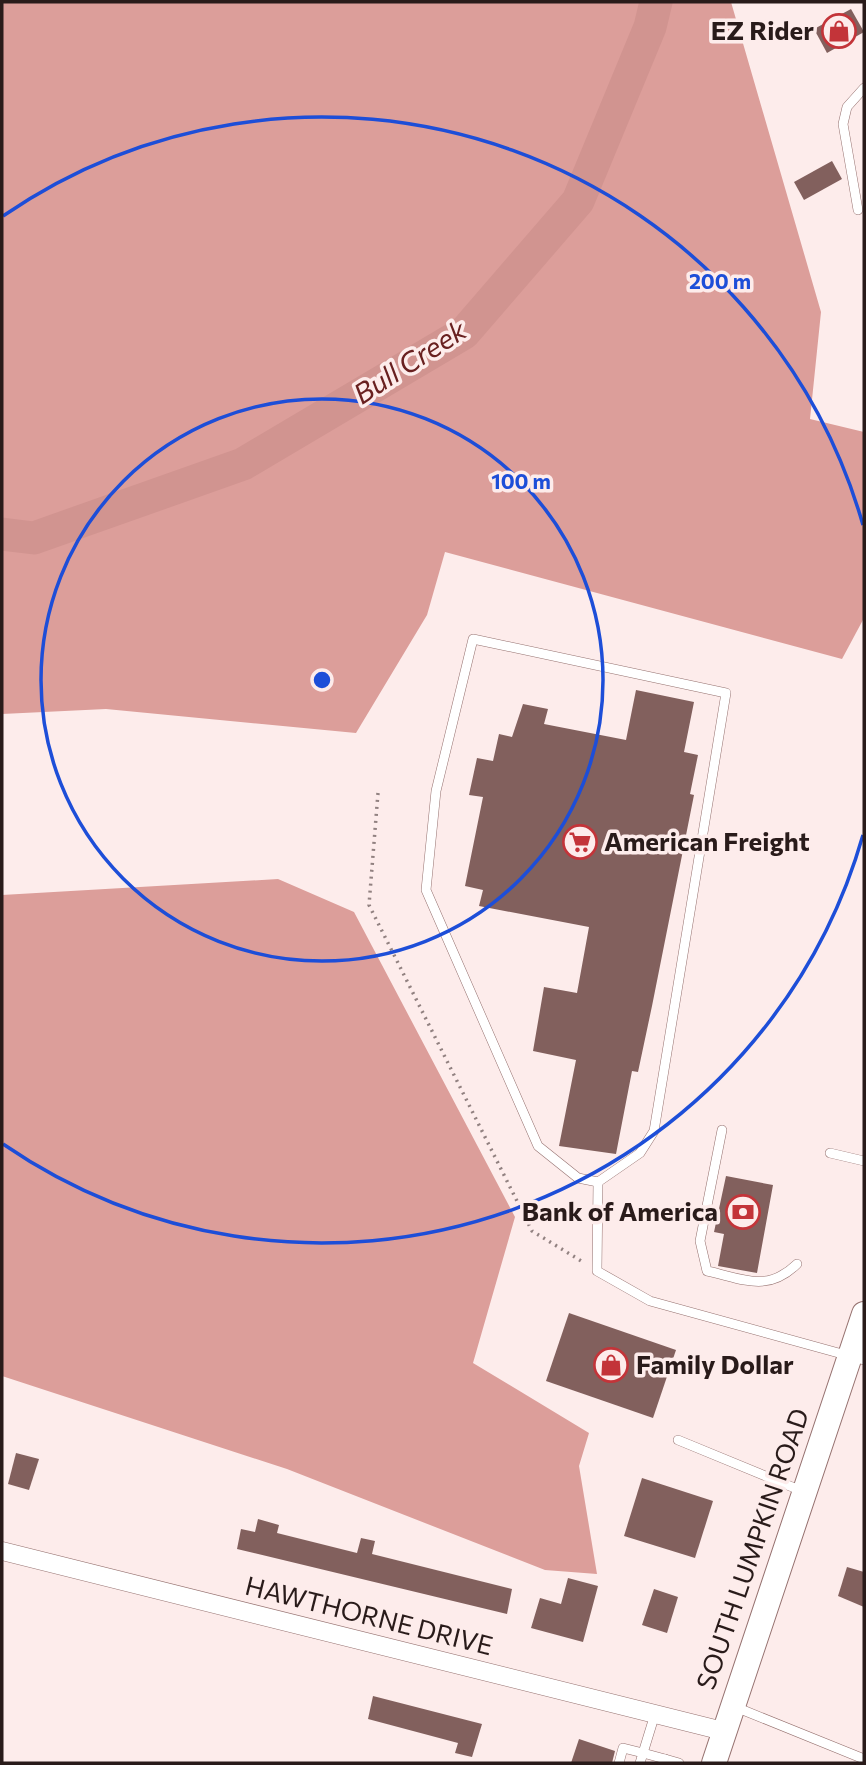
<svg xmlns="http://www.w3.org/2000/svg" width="866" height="1765" font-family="Commissioner,sans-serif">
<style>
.forest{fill:#dc9e9a}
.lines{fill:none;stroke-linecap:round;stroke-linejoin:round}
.river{stroke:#d19490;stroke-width:33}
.building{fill:#82605d}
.service-casing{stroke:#95716f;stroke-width:10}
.minor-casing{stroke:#95716f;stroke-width:19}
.secondary-casing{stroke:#95716f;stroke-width:26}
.path{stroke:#918180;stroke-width:3.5;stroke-dasharray:2 5;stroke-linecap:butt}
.service{stroke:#fff;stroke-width:9}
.minor{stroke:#fff;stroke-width:18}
.secondary{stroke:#fff;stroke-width:24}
.ring{fill:none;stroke:#1d4ed8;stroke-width:3.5}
.labels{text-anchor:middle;stroke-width:7;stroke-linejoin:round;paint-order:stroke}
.poi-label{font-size:26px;font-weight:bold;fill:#291b1a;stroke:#fdeceb;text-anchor:end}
.street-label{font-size:26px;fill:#291b1a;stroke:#fdeceb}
.water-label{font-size:28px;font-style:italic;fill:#692020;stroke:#fdeceb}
.centre{fill:#1d4ed8;stroke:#fdeceb;stroke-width:3.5}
.ring-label{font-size:21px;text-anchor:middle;font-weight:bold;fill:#1d4ed8;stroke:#fdeceb;stroke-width:7;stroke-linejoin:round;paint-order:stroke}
</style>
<rect width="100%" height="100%" fill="#fdeceb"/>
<g class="forest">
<polygon points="2,2 731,2 821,312 810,419 864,432 864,618 842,659 445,552 427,615 356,733 106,709 2,714"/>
<polygon points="278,879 354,912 515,1217 473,1363 589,1433 579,1466 597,1574 545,1570 287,1469 2,1376 2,895"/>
</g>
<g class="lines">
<polyline class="river" points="2,534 34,538 243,464 464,333 578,201 650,27 656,2"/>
</g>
<g class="building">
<polygon points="851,9 864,32 827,53 814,29"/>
<polygon points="832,161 842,179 804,200 794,182"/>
<polygon points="636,690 694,702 684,752 698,755 690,794 694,795 652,1006 638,1072 632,1071 616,1154 559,1146 576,1060 533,1051 544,987 577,993 589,927 479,906 483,890 465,886 483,797 469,795 477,758 493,761 499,734 512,737 523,704 548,709 544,724 626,740"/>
<polygon points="726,1176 773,1185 757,1273 718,1266 724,1234 714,1232"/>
<polygon points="569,1313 676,1350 653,1418 546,1381"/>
<polygon points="16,1453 39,1459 29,1490 8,1484"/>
<polygon points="642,1478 713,1501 695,1558 624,1536"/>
<polygon points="258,1519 279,1525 277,1533 357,1553 361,1538 375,1541 372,1554 512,1589 507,1614 237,1549 241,1529 255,1532"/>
<polygon points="847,1567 864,1572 864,1607 838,1596"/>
<polygon points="568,1578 598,1586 583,1642 531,1628 540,1598 561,1604"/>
<polygon points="654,1589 678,1597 667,1633 642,1625"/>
<polygon points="373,1696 482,1724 472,1757 455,1753 458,1743 368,1719"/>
<polygon points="579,1739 615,1751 612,1763 571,1763"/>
</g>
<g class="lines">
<g class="service-casing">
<g id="service">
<polyline points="858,210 843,124 847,107 864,88"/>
<polygon points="473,639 726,693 654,1131 640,1153 598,1182 578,1178 538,1146 426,890 436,791"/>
<path d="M 722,1130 L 700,1241 L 707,1271 C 744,1279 767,1293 797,1264"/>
<polyline points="830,1153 864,1161"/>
<polyline points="598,1182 597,1271 650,1301 864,1360"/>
<polyline points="678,1440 802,1491"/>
<polyline points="733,1706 864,1759"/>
<polyline points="655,1714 643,1753 665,1759"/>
<polyline points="619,1763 623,1748 643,1753 640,1763"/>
<polyline points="663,1763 665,1759 679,1763"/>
</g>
</g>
<g class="minor-casing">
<polyline id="minor" points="2,1551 723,1731"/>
</g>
<g class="secondary-casing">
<polyline id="secondary" points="714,1763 864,1314"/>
</g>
<polyline class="path" points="378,793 369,905 532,1231 583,1262"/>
<use href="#service" class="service"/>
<use href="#minor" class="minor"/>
<use href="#secondary" class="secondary"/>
</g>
<g class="ring">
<circle cx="322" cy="680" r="281"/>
<path d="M863 835A563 563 0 0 1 3 1144M3 216A563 563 0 0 1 863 525"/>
</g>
<defs>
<g id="shop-ring" transform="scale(1.75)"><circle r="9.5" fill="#fdeceb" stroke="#c33439" stroke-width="1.5"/><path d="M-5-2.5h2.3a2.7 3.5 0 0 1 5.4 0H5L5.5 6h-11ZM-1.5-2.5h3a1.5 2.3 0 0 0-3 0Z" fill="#c33439"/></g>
<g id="supermarket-ring" transform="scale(1.75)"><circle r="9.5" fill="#fdeceb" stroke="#c33439" stroke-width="1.5"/><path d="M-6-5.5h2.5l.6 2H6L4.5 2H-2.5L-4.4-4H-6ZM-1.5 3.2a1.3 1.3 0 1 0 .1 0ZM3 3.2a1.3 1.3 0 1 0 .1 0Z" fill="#c33439"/></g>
<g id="bank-ring" transform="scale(1.75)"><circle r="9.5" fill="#fdeceb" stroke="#c33439" stroke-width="1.5"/><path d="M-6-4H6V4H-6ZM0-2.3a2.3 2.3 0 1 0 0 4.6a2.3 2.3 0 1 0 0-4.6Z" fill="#c33439"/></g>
</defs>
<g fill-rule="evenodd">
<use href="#shop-ring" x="839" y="31"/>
<use href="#supermarket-ring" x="580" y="842"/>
<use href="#bank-ring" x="743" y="1212"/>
<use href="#shop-ring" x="611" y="1365"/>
</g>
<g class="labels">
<g class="poi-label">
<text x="814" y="40">EZ Rider</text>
<text x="604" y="851" text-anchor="start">American Freight</text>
<text x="718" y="1221">Bank of America</text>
<text x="636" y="1374" text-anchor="start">Family Dollar</text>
</g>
<g class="street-label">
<text transform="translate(753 1549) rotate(-71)" y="9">SOUTH LUMPKIN ROAD</text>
<text transform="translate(369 1616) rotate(14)" y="9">HAWTHORNE DRIVE</text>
</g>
<g class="water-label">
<text transform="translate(410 362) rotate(-33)" y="10">Bull Creek</text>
</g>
</g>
<circle cx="322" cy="680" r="10" class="centre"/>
<g class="ring-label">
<text x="720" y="289">200 m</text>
<text x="521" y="489">100 m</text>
</g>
<rect width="866" height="1765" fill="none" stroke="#291b1a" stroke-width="7"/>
</svg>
